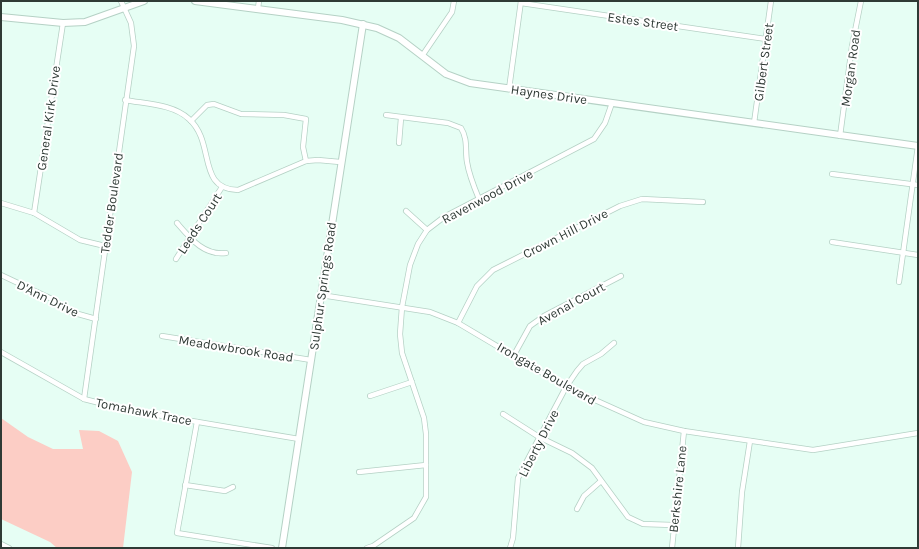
<svg xmlns="http://www.w3.org/2000/svg" width="919" height="549" font-family="Karla,sans-serif">
<style>
.green{fill:#fccdc5}
.lines{fill:none;stroke-linecap:round;stroke-linejoin:round}
.street-casing{stroke:#b5d1c5;stroke-width:6}
.secondary-casing{stroke:#b5d1c5;stroke-width:8}
.street{stroke:#fff;stroke-width:4.5}
.secondary{stroke:#fff;stroke-width:6}
.labels{text-anchor:middle;stroke-width:4;stroke-linejoin:round;paint-order:stroke}
.street-label{font-size:13px;fill:#2f3a35;stroke:#fff}
</style>
<rect width="100%" height="100%" fill="#e6fef4"/>
<polygon class="green" points="1,418 28,437 53,449 83,449 79,430 99,431 118,441 132,472 123,548 57,548 50,542 1,519"/>
<g class="lines">
<g class="street-casing">
<g id="street">
<polyline points="521,3 766,39"/>
<polyline points="258,8 259,1"/>
<polyline points="422,56 452,12 454,1"/>
<polyline points="509,89 521,1"/>
<path d="M 125,100 C 146,104 173,104 189,119 C 216,143 196,189 238,190 L 306,161 L 318,160 L 340,162"/>
<path d="M 386,115 L 448,123 L 461,128 C 468,139 465,150 467,162 C 469,175 474,187 479,199"/>
<polyline points="191,121 207,105 214,104 241,114 284,115 306,119 303,147 306,161"/>
<polyline points="754,123 771,1"/>
<polyline points="840,136 852,46 861,1"/>
<polyline points="399,143 401,118"/>
<polyline points="832,174 918,185"/>
<polyline points="1,203 34,213 80,240 105,246"/>
<polyline points="406,211 427,230"/>
<polyline points="34,213 63,23"/>
<path d="M 177,223 C 190,238 204,256 226,253"/>
<polyline points="832,242 918,255"/>
<polyline points="176,259 222,187"/>
<polyline points="1,275 54,300 71,312 96,319"/>
<polyline points="899,282 918,146"/>
<polyline points="321,295 430,312 458,323 566,387 644,422 684,431 813,450 918,433"/>
<polyline points="458,323 477,286 493,270 620,206 642,199 703,202"/>
<polyline points="162,336 311,360"/>
<polyline points="1,352 84,399 127,410 299,439"/>
<polyline points="514,355 530,326 544,316 621,276"/>
<polyline points="370,396 412,382"/>
<polyline points="84,399 134,46 131,23 121,1"/>
<polyline points="503,414 539,437 572,453 592,468 628,517 643,524 673,525"/>
<polyline points="197,422 177,533 272,548"/>
<polyline points="359,472 426,465"/>
<polyline points="185,485 225,491 233,487"/>
<polyline points="577,509 584,496 601,481"/>
<polyline points="1,544 9,548"/>
<polyline points="367,548 373,546 414,518 426,497 426,434 424,418 402,353 400,334 402,307 410,265 418,244 427,230 444,217 594,139 605,123 612,103"/>
<polyline points="510,548 513,538 518,478 566,387 577,371 583,364 601,354 614,343"/>
<polyline points="672,548 684,431"/>
<polyline points="738,548 742,492 750,441"/>
</g>
</g>
<g class="secondary-casing">
<g id="secondary">
<polyline points="195,1 342,20 377,28 399,38 446,74 470,83 918,146"/>
<polyline points="1,17 63,23 85,22 144,1"/>
<polyline points="282,548 363,24"/>
</g>
</g>
<use href="#street" class="street"/>
<use href="#secondary" class="secondary"/>
</g>
<g class="labels">
<g class="street-label">
<text transform="translate(643 21) rotate(8)" y="5">Estes Street</text>
<text transform="translate(763 62) rotate(-82)" y="5">Gilbert Street</text>
<text transform="translate(850 68) rotate(-82)" y="5">Morgan Road</text>
<text transform="translate(549 94) rotate(8)" y="5">Haynes Drive</text>
<text transform="translate(48 118) rotate(-82)" y="5">General Kirk Drive</text>
<text transform="translate(487 196) rotate(-28)" y="5">Ravenwood Drive</text>
<text transform="translate(111 203) rotate(-82)" y="5">Tedder Boulevard</text>
<text transform="translate(199 223) rotate(-57)" y="5">Leeds Court</text>
<text transform="translate(565 233) rotate(-27)" y="5">Crown Hill Drive</text>
<text transform="translate(322 286) rotate(-82)" y="5">Sulphur Springs Road</text>
<text transform="translate(48 298) rotate(26)" y="5">D'Ann Drive</text>
<text transform="translate(571 303) rotate(-29)" y="5">Avenal Court</text>
<text transform="translate(236 348) rotate(9)" y="5">Meadowbrook Road</text>
<text transform="translate(547 373) rotate(30)" y="5">Irongate Boulevard</text>
<text transform="translate(144 411) rotate(11)" y="5">Tomahawk Trace</text>
<text transform="translate(538 443) rotate(-63)" y="5">Liberty Drive</text>
<text transform="translate(677 489) rotate(-84)" y="5">Berkshire Lane</text>
</g>
</g>
<rect width="919" height="549" fill="none" stroke="#2f3a35" stroke-width="4"/>
</svg>
